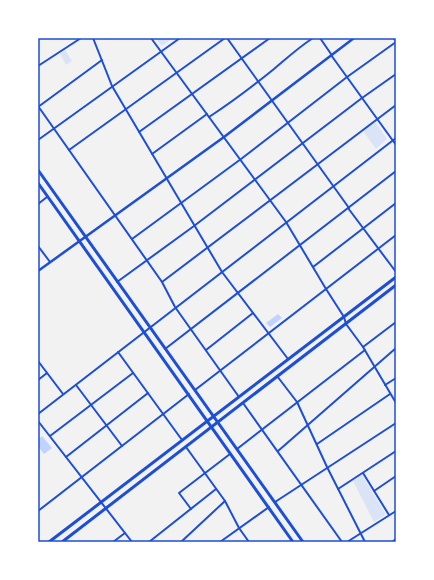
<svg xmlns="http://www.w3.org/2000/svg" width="434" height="580" font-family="Merriweather,serif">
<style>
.green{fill:#dbe4f7}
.water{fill:#bfd3fe}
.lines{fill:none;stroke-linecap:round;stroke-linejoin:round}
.minor{stroke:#1d4ed8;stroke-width:2}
.tertiary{stroke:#1d4ed8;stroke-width:2.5}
.primary{stroke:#1d4ed8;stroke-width:3}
.trunk{stroke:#1d4ed8;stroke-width:3}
.neatline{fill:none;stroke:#1d4ed8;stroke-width:1.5}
</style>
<rect width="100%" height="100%" fill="#f2f2f2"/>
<g class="green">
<polygon points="155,38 173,38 162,46"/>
<polygon points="65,50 72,61 66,65 60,54"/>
<polygon points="374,123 376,123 387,139 376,149 363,131"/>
<polygon points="362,475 385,513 385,515 374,522 353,481"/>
</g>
<g class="water">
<polygon points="278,314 282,318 270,327 266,323"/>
<polygon points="42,436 52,448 44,454 38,446 38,440"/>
</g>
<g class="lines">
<g class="minor">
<polyline points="93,38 112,86 222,272 288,359"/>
<polyline points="151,38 286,222 326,289 344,317 346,324 363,347 396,403"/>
<polyline points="227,38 349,208"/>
<polyline points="320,38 331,54"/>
<polyline points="331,55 396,145"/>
<polyline points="38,66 81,38"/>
<polyline points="38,106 162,282 175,307 239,397"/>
<polyline points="38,107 102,60"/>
<path d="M 209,117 C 232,102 253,86 274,69 C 287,58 299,47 313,38"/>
<polyline points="139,132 270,38"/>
<polyline points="38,140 180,38"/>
<polyline points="69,150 225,38"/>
<polyline points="152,154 207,114"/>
<polyline points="38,204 47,197"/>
<polyline points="348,208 396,272"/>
<polyline points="132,239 241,159 347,77 396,42"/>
<polyline points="38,246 50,262"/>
<polyline points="313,267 396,203"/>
<polyline points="117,282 194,226 362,98 396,74"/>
<polyline points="162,282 396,105"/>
<polyline points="363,347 396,322"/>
<polyline points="165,349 396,171"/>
<polyline points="206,350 253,313"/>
<polyline points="118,352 182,440"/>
<polyline points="38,361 63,394"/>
<polyline points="277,376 297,402 327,467 365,542"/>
<polyline points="38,380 47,373"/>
<polyline points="76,385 122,446"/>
<polyline points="385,385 396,378"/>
<polyline points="195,390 396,235"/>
<polyline points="243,403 342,542"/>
<polyline points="38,414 396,138"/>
<polyline points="38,421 132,542"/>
<polyline points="50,436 133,373"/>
<polyline points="317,444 390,394"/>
<polyline points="186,447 225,501 239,528 249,542"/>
<polyline points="237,449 365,350"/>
<polyline points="278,451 396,348"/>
<polyline points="66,457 148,393"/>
<polyline points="363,473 389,515"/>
<polyline points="338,489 396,451"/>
<polyline points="374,491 396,476"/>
<polyline points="275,502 396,423"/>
<polyline points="191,509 179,493 230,454"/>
<polyline points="38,511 189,394"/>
<polyline points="113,542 125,533"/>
<polyline points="149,542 216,489"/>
<polyline points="181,542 225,501"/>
<polyline points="220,542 269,507"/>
<polyline points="347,542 396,511"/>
<polyline points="392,542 396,539"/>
</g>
<g class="tertiary">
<polyline points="394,38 396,41"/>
<polyline points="38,271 224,137 354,38"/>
</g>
<g class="primary">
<polyline points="38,170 303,542"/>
<polyline points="38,183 293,542"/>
</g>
<g class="trunk">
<polyline points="49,542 396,277"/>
<polyline points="62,542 396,285"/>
</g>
</g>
<rect width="434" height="580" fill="none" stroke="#ffffff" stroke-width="78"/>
<rect x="39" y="39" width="356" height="502" class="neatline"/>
</svg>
